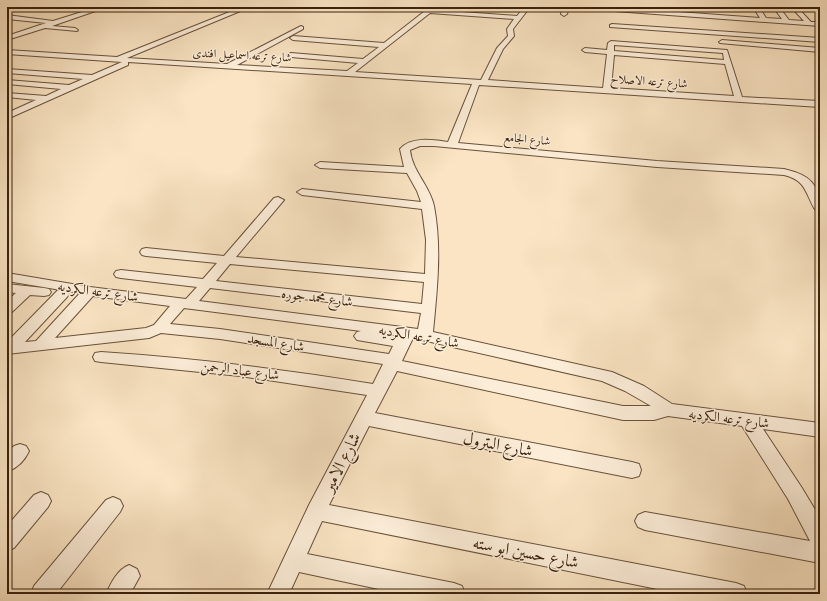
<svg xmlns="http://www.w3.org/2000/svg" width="827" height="601" font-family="'Gentium Book Plus',Amiri,serif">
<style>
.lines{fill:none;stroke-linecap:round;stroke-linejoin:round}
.street-casing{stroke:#69523a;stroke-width:2}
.street{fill:#fcedd8;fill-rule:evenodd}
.labels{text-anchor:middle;stroke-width:3;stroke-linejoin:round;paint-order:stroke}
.far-street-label{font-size:12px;fill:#39220d;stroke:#fcedd8}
.street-label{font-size:14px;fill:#39220d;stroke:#fcedd8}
.near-street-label{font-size:17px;fill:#39220d;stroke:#fcedd8}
</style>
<rect width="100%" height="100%" fill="#fae4c3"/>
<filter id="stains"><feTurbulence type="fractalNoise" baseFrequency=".005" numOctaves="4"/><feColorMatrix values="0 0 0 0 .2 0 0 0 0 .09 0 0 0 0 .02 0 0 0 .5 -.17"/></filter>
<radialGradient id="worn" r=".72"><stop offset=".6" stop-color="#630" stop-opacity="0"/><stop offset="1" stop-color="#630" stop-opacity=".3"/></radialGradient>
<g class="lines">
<g class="street-casing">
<g id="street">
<polygon points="98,7 107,7 52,26 75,28 78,30 77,31 45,28 7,40 7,36 46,23 7,19 7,15 53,21"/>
<path d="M 242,7 L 250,7 L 127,58 L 227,64 L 301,26 L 303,27 L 303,29 L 237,65 L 347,71 L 358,63 L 291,57 L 287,55 L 291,53 L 363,59 L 379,47 L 293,40 L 290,38 L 293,36 L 384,43 L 430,7 L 437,7 L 434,10 L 517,16 L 524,7 L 530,7 L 513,29 L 514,36 L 503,49 L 488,80 L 603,88 L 607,54 L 585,52 L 582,50 L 585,48 L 607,50 L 608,43 L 611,41 L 727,50 L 742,97 L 820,101 L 820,107 L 479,85 L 458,143 L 657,161 L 784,169 C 810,175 820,184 820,211 L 816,210 L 814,208 C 805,191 805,180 784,175 L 657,167 L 434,146 L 420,146 L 410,150 C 412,171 430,186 434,206 C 442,248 437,290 433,332 L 612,372 L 644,386 L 672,404 L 820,423 L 820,437 L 763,429 L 802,488 L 820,518 L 820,563 L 645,530 L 638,527 L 635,521 L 638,515 L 645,512 L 810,541 L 788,499 L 742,426 L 668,416 L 654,420 L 623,420 L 397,371 L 375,413 L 632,462 L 639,464 L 641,470 L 639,476 L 632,478 L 369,426 L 329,505 L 736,583 L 744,586 L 747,594 L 682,594 L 322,521 L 307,554 L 454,583 L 462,586 L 465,594 L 402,594 L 299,572 L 289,594 L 267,594 L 309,505 L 367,395 L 240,376 L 101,362 L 95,361 L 93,357 L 95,353 L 101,352 C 192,358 283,369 373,384 L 383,364 L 220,339 L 161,333 L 149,338 L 7,354 L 7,342 L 57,291 L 61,290 L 7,281 L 7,273 L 90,287 L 186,299 L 197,287 L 121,278 L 116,277 L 114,274 L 116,271 L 121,270 L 203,279 L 217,263 L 146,256 L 142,255 L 140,252 L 142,249 L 146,248 L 224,256 L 274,198 L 278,197 L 284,200 L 236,257 L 425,274 L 426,240 L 422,209 L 302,195 L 297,192 L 302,189 L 421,202 L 417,191 L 407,173 L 320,168 L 315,165 L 320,162 L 404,167 L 400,149 C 411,136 434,140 448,142 L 472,84 L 128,62 L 128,65 L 7,119 L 7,113 L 36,100 L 7,97 L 7,93 L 46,96 L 61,89 L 7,84 L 7,80 L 69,85 L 83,79 L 7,73 L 7,69 L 92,75 L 122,62 L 7,54 L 7,50 L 117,57 ZM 430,13 L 514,19 L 507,29 L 508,36 L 497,48 L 481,80 L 355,72 ZM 614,45 L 723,53 L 724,60 L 614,51 ZM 614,55 L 725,64 L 734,96 L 611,88 ZM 230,264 L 424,282 L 422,304 L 216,281 ZM 210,288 L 421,313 L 418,329 L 199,301 ZM 67,291 L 80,293 L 36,341 L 25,342 L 67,297 L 69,294 ZM 93,296 L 170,306 L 154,325 L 146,328 L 55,338 ZM 184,308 L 361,331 L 357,332 L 354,336 L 357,340 L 393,346 L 389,354 L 220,329 L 170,324 ZM 376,333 L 399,336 L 398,337 ZM 413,338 L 602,381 L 625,391 L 651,406 L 623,406 L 402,361 Z"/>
<polygon points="563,7 569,7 567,14 564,16 561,14"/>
<polygon points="584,7 610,7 760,18 753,7 759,7 766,18 782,19 773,7 779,7 789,20 804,21 791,7 797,7 811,22 820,22 820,26 587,9"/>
<polygon points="815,7 820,8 820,13 815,9"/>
<polygon points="612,24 820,38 820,42 610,27 610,25"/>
<polygon points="722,40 820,48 820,52 720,43 719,42"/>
<polygon points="7,284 44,288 49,289 51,292 49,295 44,296 30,295 12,312 7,313 7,301 16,293 7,292"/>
<path d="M 20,444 L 26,446 L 29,451 C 25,460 17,468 7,472 L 7,452 L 14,446 Z"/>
<polygon points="41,492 48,495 51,501 48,507 14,548 7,551 7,526 34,495"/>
<polygon points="113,497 120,500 123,506 120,512 56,594 31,594 34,586 106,500"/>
<path d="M 129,565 L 137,569 L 140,576 L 130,594 L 106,594 C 111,583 117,570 129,565 Z"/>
</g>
</g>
<use href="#street" class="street"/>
</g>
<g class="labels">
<g class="far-street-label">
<text transform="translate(242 55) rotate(3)" y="4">شارع ترعه اسماعيل افندى</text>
<text transform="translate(649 81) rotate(4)" y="4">شارع ترعه الاصلاح</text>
<text transform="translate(527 139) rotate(5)" y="4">شارع الجامع</text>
</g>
<g class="street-label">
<text transform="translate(98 291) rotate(8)" y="5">شارع ترعه الكرديه</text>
<text transform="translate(317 297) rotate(7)" y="5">شارع محمد جوره</text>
<text transform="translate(419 336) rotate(10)" y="5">شارع ترعه الكرديه</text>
<text transform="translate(276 342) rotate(9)" y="5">شارع المسجد</text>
<text transform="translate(240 370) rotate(7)" y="5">شارع عباد الرحمن</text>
<text transform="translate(729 418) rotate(7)" y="5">شارع ترعه الكرديه</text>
</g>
<g class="near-street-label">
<text transform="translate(498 444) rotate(11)" y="6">شارع البترول</text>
<text transform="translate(341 462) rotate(-63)" y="6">شارع الامير</text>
<text transform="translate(526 552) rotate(11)" y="6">شارع حسين ابو سته</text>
</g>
</g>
<rect width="827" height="601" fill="none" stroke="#fae4c3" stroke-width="24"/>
<rect x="8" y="8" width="811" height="585" fill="none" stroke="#39220d" stroke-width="2"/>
<rect x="12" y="12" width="803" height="577" fill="none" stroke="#39220d"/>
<rect width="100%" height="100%" filter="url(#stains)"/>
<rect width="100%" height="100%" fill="url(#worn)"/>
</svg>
